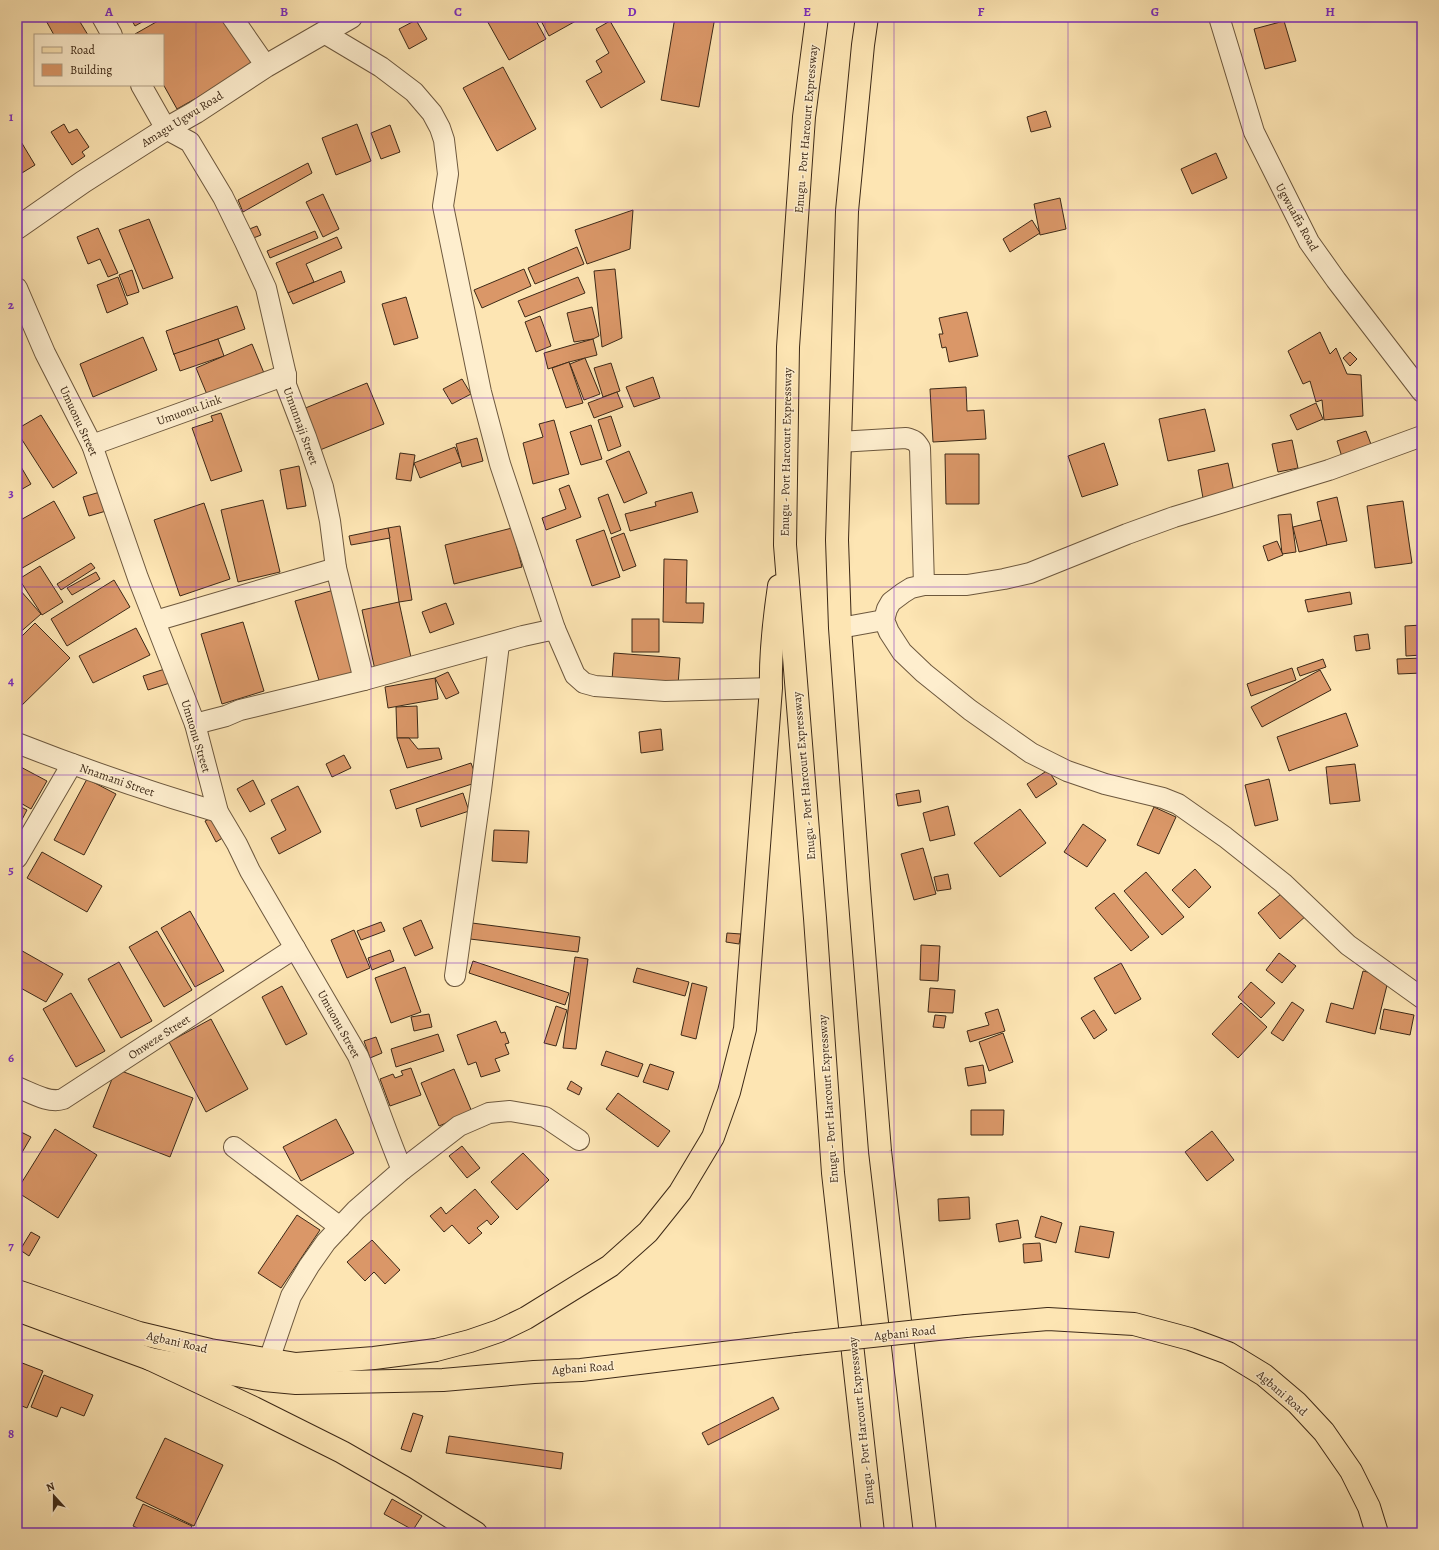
<svg xmlns="http://www.w3.org/2000/svg" width="1439" height="1550" font-family="Alegreya,serif">
<style>
.building{fill:#da9768;stroke:#3d2917}
.lines{fill:none;stroke-linecap:round;stroke-linejoin:round}
.minor-casing{stroke:#6d583e;stroke-width:22}
.tertiary-casing{stroke:#6d583e;stroke-width:24}
.primary-casing{stroke:#3d2917;stroke-width:24}
.trunk-casing{stroke:#3d2917;stroke-width:24}
.minor{stroke:#feeece;stroke-width:20}
.tertiary{stroke:#feeece;stroke-width:22}
.primary{stroke:#fde5b3;stroke-width:22}
.trunk{stroke:#fde5b3;stroke-width:22}
.primary-bridge-casing{stroke:#3d2917;stroke-width:24;stroke-linecap:butt}
.primary-bridge{stroke:#fde5b3;stroke-width:22}
.grid{fill:none;stroke:#7b2cbf;stroke-width:1;stroke-opacity:0.55}
.labels{text-anchor:middle;stroke-width:3;stroke-linejoin:round;paint-order:stroke}
.street-label{font-size:12px;fill:#3d2917;stroke:#feeece}
.neatline{fill:none;stroke:#7b2cbf;stroke-width:1.5}
.grid-label{font-size:13px;text-anchor:middle;font-weight:bold;fill:#7b2cbf}
</style>
<rect width="100%" height="100%" fill="#fde5b3"/>
<filter id="stains"><feTurbulence type="fractalNoise" baseFrequency=".005" numOctaves="4"/><feColorMatrix values="0 0 0 0 .2 0 0 0 0 .09 0 0 0 0 .02 0 0 0 .5 -.17"/></filter>
<radialGradient id="worn" r=".72"><stop offset=".6" stop-color="#630" stop-opacity="0"/><stop offset="1" stop-color="#630" stop-opacity=".3"/></radialGradient>
<g class="building">
<polygon points="44,17 77,17 88,35 54,35"/>
<polygon points="130,17 151,17 135,26"/>
<polygon points="165,17 226,17 253,66 177,109 163,84 163,35 135,34"/>
<polygon points="293,17 303,17 295,21"/>
<polygon points="485,17 534,17 546,39 509,60"/>
<polygon points="539,17 583,17 549,36"/>
<polygon points="675,17 715,17 699,107 661,100"/>
<polygon points="758,17 771,17 771,20"/>
<polygon points="416,20 427,39 409,49 399,29"/>
<polygon points="610,21 645,82 601,108 586,81 602,72 596,61 609,53 596,29"/>
<polygon points="1284,21 1296,61 1265,69 1254,29"/>
<polygon points="503,67 536,129 497,151 463,88"/>
<polygon points="1046,111 1051,127 1031,132 1027,117"/>
<polygon points="64,124 69,133 77,129 89,147 82,152 85,156 72,165 51,132"/>
<polygon points="357,124 371,161 336,175 322,138"/>
<polygon points="390,125 400,152 381,159 371,133"/>
<polygon points="17,135 35,165 17,176"/>
<polygon points="1216,153 1227,178 1192,194 1181,169"/>
<polygon points="308,163 312,173 243,212 238,200"/>
<polygon points="323,194 339,229 323,237 306,202"/>
<polygon points="1060,198 1066,229 1040,235 1034,204"/>
<polygon points="633,210 630,249 587,264 575,230"/>
<polygon points="149,219 173,278 143,289 119,230"/>
<polygon points="1032,220 1040,233 1010,252 1003,239"/>
<polygon points="257,226 261,235 251,239 247,230"/>
<polygon points="98,228 118,273 108,277 100,259 88,264 77,237"/>
<polygon points="315,231 318,238 270,258 267,251"/>
<polygon points="337,237 342,248 306,264 314,282 288,293 276,263"/>
<polygon points="577,247 584,264 535,284 528,268"/>
<polygon points="524,269 531,286 482,308 474,290"/>
<polygon points="615,269 622,338 602,347 594,271"/>
<polygon points="132,270 139,292 127,296 119,275"/>
<polygon points="341,271 345,282 293,304 288,293"/>
<polygon points="118,277 128,304 107,313 97,285"/>
<polygon points="578,277 585,293 525,317 518,301"/>
<polygon points="406,297 418,338 394,345 382,304"/>
<polygon points="237,306 245,329 174,355 166,331"/>
<polygon points="592,307 599,336 593,339 574,342 567,313"/>
<polygon points="967,312 978,356 949,362 946,347 942,348 939,334 943,334 939,318"/>
<polygon points="540,316 551,346 536,352 525,322"/>
<polygon points="1320,332 1330,354 1336,348 1347,374 1361,375 1363,416 1324,420 1322,400 1316,402 1310,381 1303,384 1288,351"/>
<polygon points="143,337 157,370 93,397 80,364"/>
<polygon points="218,339 224,356 180,371 174,354"/>
<polygon points="593,339 597,355 569,362 548,369 544,353"/>
<polygon points="252,344 264,373 208,397 196,368"/>
<polygon points="1350,352 1357,359 1350,366 1343,358"/>
<polygon points="585,358 600,394 584,400 570,364"/>
<polygon points="569,362 583,403 566,408 552,368"/>
<polygon points="611,363 620,391 603,397 594,368"/>
<polygon points="653,377 660,398 634,407 626,387"/>
<polygon points="462,379 471,394 452,404 443,389"/>
<polygon points="367,383 384,424 320,450 303,409"/>
<polygon points="966,387 967,411 984,410 986,439 933,442 930,389"/>
<polygon points="617,392 623,407 594,418 588,403"/>
<polygon points="1316,403 1323,419 1297,430 1290,415"/>
<polygon points="1205,409 1215,451 1168,461 1159,419"/>
<polygon points="221,413 242,471 211,481 192,428 213,421 211,416"/>
<polygon points="41,415 77,473 53,488 17,432 17,429"/>
<polygon points="611,416 621,446 608,451 598,420"/>
<polygon points="554,420 569,474 533,484 523,443 543,437 539,424"/>
<polygon points="591,425 602,459 581,465 570,432"/>
<polygon points="1366,431 1372,447 1342,457 1337,441"/>
<polygon points="477,438 483,461 462,467 456,444"/>
<polygon points="1292,440 1298,468 1278,472 1272,444"/>
<polygon points="1104,443 1118,485 1082,497 1068,456"/>
<polygon points="455,447 461,462 420,478 414,463"/>
<polygon points="629,451 647,493 624,503 606,461"/>
<polygon points="400,453 415,455 411,481 396,479"/>
<polygon points="945,454 979,454 979,504 946,504"/>
<polygon points="17,460 31,484 17,492"/>
<polygon points="1228,463 1234,492 1203,498 1198,470"/>
<polygon points="299,466 306,506 287,509 280,470"/>
<polygon points="569,485 581,517 546,530 542,518 566,509 559,489"/>
<polygon points="100,492 106,511 89,516 83,497"/>
<polygon points="692,492 698,512 630,531 625,514 656,506 655,502"/>
<polygon points="608,494 621,530 611,534 598,498"/>
<polygon points="1337,497 1347,541 1326,545 1317,502"/>
<polygon points="263,500 280,572 238,582 221,510"/>
<polygon points="54,501 75,538 17,571 17,522"/>
<polygon points="1403,501 1412,563 1375,568 1367,506"/>
<polygon points="204,503 230,579 180,596 154,520"/>
<polygon points="1291,514 1296,552 1282,554 1278,515"/>
<polygon points="1321,520 1327,545 1299,552 1293,527"/>
<polygon points="400,526 412,600 399,602 388,528"/>
<polygon points="388,528 390,538 351,545 349,536"/>
<polygon points="512,528 522,567 454,584 445,545"/>
<polygon points="604,530 620,577 592,586 576,540"/>
<polygon points="624,533 636,566 623,571 611,538"/>
<polygon points="1277,541 1283,555 1268,561 1263,546"/>
<polygon points="664,559 687,560 686,603 704,603 703,623 663,622"/>
<polygon points="91,563 95,568 61,590 57,584"/>
<polygon points="40,566 63,602 42,615 19,579"/>
<polygon points="96,572 100,579 72,595 67,588"/>
<polygon points="114,580 130,607 67,646 51,619"/>
<polygon points="20,590 41,614 17,635 17,592"/>
<polygon points="334,590 359,675 321,687 295,601"/>
<polygon points="1350,592 1352,604 1308,612 1305,600"/>
<polygon points="399,602 412,662 375,670 362,610"/>
<polygon points="446,603 454,624 430,633 422,612"/>
<rect x="632" y="619" width="27" height="33"/>
<polygon points="243,622 264,691 222,704 201,634"/>
<polygon points="35,623 70,658 17,710 17,641"/>
<polygon points="1422,625 1422,655 1406,656 1405,626"/>
<polygon points="136,628 150,655 93,683 79,656"/>
<polygon points="1368,634 1370,649 1356,651 1354,636"/>
<polygon points="614,653 680,658 678,685 612,680"/>
<polygon points="1422,658 1422,673 1398,674 1397,659"/>
<polygon points="1323,659 1326,667 1300,676 1297,668"/>
<polygon points="171,667 176,681 148,690 143,676"/>
<polygon points="1292,668 1296,680 1251,696 1247,684"/>
<polygon points="1320,670 1331,690 1262,727 1251,707"/>
<polygon points="448,672 459,693 446,699 435,678"/>
<polygon points="435,678 438,699 388,708 385,687"/>
<rect x="1421" y="689" width="1" height="34"/>
<polygon points="417,706 418,738 397,738 396,707"/>
<polygon points="1346,713 1358,746 1289,771 1277,737"/>
<polygon points="661,729 663,750 641,753 639,732"/>
<polygon points="397,738 409,738 418,749 439,748 442,759 407,768"/>
<polygon points="344,755 351,768 332,777 326,764"/>
<polygon points="471,763 478,782 396,809 390,790"/>
<polygon points="1355,764 1360,801 1330,804 1326,767"/>
<polygon points="17,765 47,781 31,809 17,801"/>
<polygon points="1048,770 1057,784 1036,798 1027,784"/>
<polygon points="87,779 116,794 84,855 54,840"/>
<polygon points="1269,779 1278,820 1255,826 1245,785"/>
<polygon points="253,780 265,804 250,812 237,789"/>
<polygon points="298,786 321,832 279,854 271,838 286,830 271,800"/>
<polygon points="919,790 921,802 898,806 896,794"/>
<polygon points="463,793 469,811 421,827 416,809"/>
<polygon points="17,805 27,810 17,829"/>
<polygon points="948,806 955,835 930,841 923,813"/>
<polygon points="1154,807 1176,817 1159,854 1137,845"/>
<polygon points="1020,809 1046,843 1000,877 974,843"/>
<polygon points="218,815 229,834 216,842 205,821"/>
<polygon points="1083,824 1106,840 1087,867 1064,852"/>
<polygon points="494,830 529,831 527,863 492,861"/>
<polygon points="923,848 936,894 914,900 901,854"/>
<polygon points="42,852 102,886 87,912 27,878"/>
<polygon points="1195,869 1211,887 1189,908 1172,890"/>
<polygon points="1146,872 1184,917 1162,935 1124,891"/>
<polygon points="948,874 951,889 937,891 934,877"/>
<polygon points="1286,890 1307,915 1280,939 1258,913"/>
<polygon points="1114,893 1149,937 1131,951 1095,908"/>
<polygon points="190,911 224,971 195,987 161,928"/>
<polygon points="421,920 433,948 415,956 403,928"/>
<polygon points="381,922 385,931 361,940 357,931"/>
<polygon points="472,923 580,937 578,952 470,939"/>
<polygon points="354,930 370,968 347,978 331,940"/>
<polygon points="157,931 192,990 164,1007 129,947"/>
<polygon points="727,933 741,934 739,944 726,942"/>
<polygon points="921,945 940,946 938,981 920,980"/>
<polygon points="17,948 63,974 46,1002 17,986"/>
<polygon points="390,950 394,961 372,970 368,958"/>
<polygon points="1279,953 1296,966 1282,983 1266,970"/>
<polygon points="575,957 588,959 576,1049 563,1048"/>
<polygon points="473,961 569,993 565,1005 469,973"/>
<polygon points="119,962 152,1021 121,1038 88,979"/>
<polygon points="1121,963 1141,999 1115,1014 1094,978"/>
<polygon points="405,967 421,1012 391,1023 375,978"/>
<polygon points="637,968 689,982 685,996 633,982"/>
<polygon points="1363,971 1389,977 1375,1034 1326,1022 1331,1003 1353,1009"/>
<polygon points="1251,982 1275,1003 1261,1018 1238,997"/>
<polygon points="692,983 707,987 696,1039 681,1035"/>
<polygon points="282,986 307,1034 286,1045 262,997"/>
<polygon points="930,988 955,990 953,1013 928,1012"/>
<polygon points="71,993 105,1051 76,1067 43,1009"/>
<polygon points="1292,1002 1304,1010 1283,1041 1271,1033"/>
<polygon points="1241,1003 1267,1027 1238,1058 1212,1034"/>
<polygon points="556,1006 567,1010 556,1046 544,1043"/>
<polygon points="998,1009 1005,1031 970,1042 967,1031 989,1025 985,1013"/>
<polygon points="1384,1009 1414,1015 1410,1035 1380,1029"/>
<polygon points="1094,1010 1107,1030 1094,1039 1081,1018"/>
<polygon points="429,1014 432,1027 414,1031 411,1017"/>
<polygon points="935,1015 946,1016 944,1028 933,1027"/>
<polygon points="211,1019 248,1089 206,1112 169,1042"/>
<polygon points="496,1021 501,1033 505,1032 509,1043 505,1044 509,1054 495,1059 500,1071 481,1077 476,1062 468,1065 457,1035"/>
<polygon points="1003,1033 1013,1062 989,1071 979,1042"/>
<polygon points="438,1034 444,1051 396,1067 391,1049"/>
<polygon points="376,1037 382,1053 370,1058 364,1041"/>
<polygon points="606,1051 643,1064 638,1077 601,1065"/>
<polygon points="650,1064 674,1072 668,1090 643,1082"/>
<polygon points="983,1065 986,1083 968,1086 965,1068"/>
<polygon points="411,1068 421,1095 390,1106 380,1079 393,1074 395,1078 403,1075 401,1071"/>
<polygon points="116,1069 193,1098 170,1157 93,1127"/>
<polygon points="454,1069 472,1112 439,1126 421,1083"/>
<polygon points="571,1081 582,1088 579,1095 567,1089"/>
<polygon points="618,1093 670,1131 658,1147 606,1109"/>
<polygon points="971,1110 1004,1110 1003,1135 971,1135"/>
<polygon points="336,1119 354,1153 301,1181 283,1147"/>
<polygon points="55,1129 97,1155 58,1218 17,1192 17,1190"/>
<polygon points="17,1130 31,1137 17,1161"/>
<polygon points="1212,1131 1234,1160 1207,1181 1185,1152"/>
<polygon points="462,1146 480,1168 467,1178 449,1156"/>
<polygon points="523,1153 549,1180 517,1210 491,1182"/>
<polygon points="475,1189 499,1217 491,1225 487,1220 477,1228 482,1233 469,1244 452,1225 444,1232 430,1216 441,1207 446,1214"/>
<polygon points="969,1197 970,1219 939,1221 938,1199"/>
<polygon points="297,1215 320,1230 281,1288 258,1273"/>
<polygon points="1041,1216 1062,1223 1056,1243 1035,1237"/>
<polygon points="1018,1220 1021,1238 999,1242 996,1224"/>
<polygon points="1080,1226 1114,1232 1109,1258 1075,1252"/>
<polygon points="31,1232 40,1237 29,1256 20,1250"/>
<polygon points="372,1240 400,1270 385,1284 374,1272 365,1281 347,1262"/>
<polygon points="1040,1243 1042,1261 1024,1263 1023,1244"/>
<polygon points="17,1361 43,1371 27,1408 17,1404"/>
<polygon points="44,1375 93,1395 84,1416 61,1407 57,1417 31,1407"/>
<polygon points="773,1397 779,1409 708,1445 702,1433"/>
<polygon points="413,1413 423,1416 411,1452 401,1449"/>
<polygon points="449,1436 563,1453 561,1469 446,1453"/>
<polygon points="165,1438 223,1465 194,1526 136,1498"/>
<polygon points="392,1499 422,1516 413,1530 384,1514"/>
<polygon points="143,1504 192,1526 189,1533 148,1533 133,1526"/>
</g>
<g class="lines">
<g class="minor-casing">
<g id="minor">
<polyline points="102,17 112,35"/>
<polyline points="232,17 266,66"/>
<polyline points="1219,17 1254,132 1309,242 1336,280 1422,392"/>
<polyline points="324,33 381,67 414,92 432,113 440,128 444,140 448,174 443,206 481,392 500,464 555,629"/>
<polyline points="141,85 166,129 190,142 223,197 245,242 266,288 286,375 286,385 306,437 323,487 330,521 336,568 155,621"/>
<path d="M 17,288 L 45,353 L 92,445 L 138,578 L 195,724 L 218,812 L 237,844 L 250,871 L 358,1056 C 374,1094 386,1132 402,1170"/>
<polyline points="1422,436 1329,470 1174,517 1127,534 1030,573 1004,579 967,585 924,585 911,588 903,593 891,602 887,609 884,620 889,632 902,652 924,673 970,710 1031,753 1067,771 1105,784 1163,798 1178,804 1225,837 1283,883 1348,945 1422,998"/>
<path d="M 839,442 L 906,438 C 914,440 916,441 920,448 L 924,585"/>
<polyline points="92,445 286,375"/>
<polyline points="336,568 364,680"/>
<polyline points="840,628 884,620"/>
<polyline points="195,724 226,716 240,710 364,680 523,636 555,629 575,675 584,683 595,686 665,691 771,688"/>
<path d="M 17,743 C 83,769 150,792 218,812"/>
<polyline points="17,858 72,764"/>
<polyline points="455,976 481,790 499,644"/>
<path d="M 17,1087 C 30,1092 49,1104 63,1099 L 295,948"/>
<polyline points="234,1147 340,1227"/>
<polyline points="269,1360 291,1296 309,1266 326,1242 356,1210 402,1170 459,1126 489,1113 510,1111 545,1117 579,1140"/>
</g>
</g>
<g class="tertiary-casing">
<polyline id="tertiary" points="17,228 83,182 166,129 196,112 266,66 351,17"/>
</g>
<g class="primary-casing">
<g id="primary">
<polyline points="17,1291 139,1333 210,1350 296,1364 314,1372"/>
<polyline points="17,1310 150,1359 264,1380 296,1383 443,1380 534,1372 581,1370 797,1344"/>
<polyline points="966,1326 1048,1319 1134,1324 1190,1339 1228,1353 1264,1375 1297,1403 1324,1432 1351,1471 1369,1507 1377,1533"/>
</g>
</g>
<g class="trunk-casing">
<g id="trunk">
<polyline points="817,17 804,117 788,347 785,545 815,918 833,1173 873,1533"/>
<polyline points="867,17 863,45 847,211 837,540 840,628 859,889 880,1151 925,1533"/>
<polyline points="150,1359 254,1408 342,1452 403,1487 476,1533"/>
<path d="M 296,1364 L 374,1358 L 436,1350 L 470,1341 L 499,1331 L 526,1318 L 610,1266 L 648,1232 L 680,1192 L 713,1137 L 729,1092 L 745,1029 L 771,688 C 770,654 774,620 779,586"/>
</g>
</g>
<use href="#minor" class="minor"/>
<use href="#tertiary" class="tertiary"/>
<use href="#primary" class="primary"/>
<use href="#trunk" class="trunk"/>
<g class="primary-bridge-casing">
<polyline id="primary-bridge" points="797,1344 966,1326"/>
</g>
<use href="#primary-bridge" class="primary-bridge"/>
</g>
<path class="grid" d="M 196,17 L 196,1533M 371,17 L 371,1533M 545,17 L 545,1533M 720,17 L 720,1533M 894,17 L 894,1533M 1068,17 L 1068,1533M 1243,17 L 1243,1533M 17,210 L 1422,210M 17,398 L 1422,398M 17,587 L 1422,587M 17,775 L 1422,775M 17,963 L 1422,963M 17,1152 L 1422,1152M 17,1340 L 1422,1340"/>
<g class="labels">
<g class="street-label">
<text transform="translate(182 119) rotate(-32)" y="4">Amagu Ugwu Road</text>
<text transform="translate(806 129) rotate(-85)" y="4">Enugu - Port Harcourt Expressway</text>
<text transform="translate(1297 217) rotate(61)" y="4">Ugwuaffa Road</text>
<text transform="translate(189 410) rotate(-20)" y="4">Umuonu Link</text>
<text transform="translate(79 421) rotate(65)" y="4">Umuonu Street</text>
<text transform="translate(301 426) rotate(70)" y="4">Umunnaji Street</text>
<text transform="translate(786 452) rotate(-89)" y="4">Enugu - Port Harcourt Expressway</text>
<text transform="translate(196 736) rotate(73)" y="4">Umuonu Street</text>
<text transform="translate(804 776) rotate(-95)" y="4">Enugu - Port Harcourt Expressway</text>
<text transform="translate(117 780) rotate(19)" y="4">Nnamani Street</text>
<text transform="translate(339 1024) rotate(61)" y="4">Umuonu Street</text>
<text transform="translate(159 1037) rotate(-33)" y="4">Onweze Street</text>
<text transform="translate(828 1099) rotate(-94)" y="4">Enugu - Port Harcourt Expressway</text>
<text transform="translate(905 1333) rotate(-6)" y="4">Agbani Road</text>
<text transform="translate(177 1342) rotate(13)" y="4">Agbani Road</text>
<text transform="translate(583 1368) rotate(-4)" y="4">Agbani Road</text>
<text transform="translate(1282 1393) rotate(41)" y="4">Agbani Road</text>
<text transform="translate(861 1421) rotate(-96)" y="4">Enugu - Port Harcourt Expressway</text>
</g>
</g>
<rect width="1439" height="1550" fill="none" stroke="#fde5b3" stroke-width="44"/>
<rect x="34" y="34" width="130" height="52" fill="#feeece" stroke="#b19f85"/>
<rect x="42" y="47" width="20" height="6" fill="#fde5b3" stroke="#b19f85"/>
<text x="70" y="54" font-size="12" fill="#3d2917">Road</text>
<rect x="42" y="64" width="20" height="12" fill="#da9768" stroke="#b19f85"/>
<text x="70" y="74" font-size="12" fill="#3d2917">Building</text>
<g transform="translate(54 1496) rotate(339)" stroke="#feeece" stroke-width="3" paint-order="stroke">
<path d="M0-3L7 15L0 10L-7 15Z" fill="#3d2917"/>
<text y="-6" font-size="11" font-weight="bold" text-anchor="middle" fill="#3d2917">N</text>
</g>
<rect x="22" y="22" width="1395" height="1506" class="neatline"/>
<g class="grid-label">
<text x="109" y="16">A</text>
<text x="284" y="16">B</text>
<text x="458" y="16">C</text>
<text x="632" y="16">D</text>
<text x="807" y="16">E</text>
<text x="981" y="16">F</text>
<text x="1155" y="16">G</text>
<text x="1330" y="16">H</text>
<text x="11" y="121">1</text>
<text x="11" y="309">2</text>
<text x="11" y="497">3</text>
<text x="11" y="685">4</text>
<text x="11" y="874">5</text>
<text x="11" y="1062">6</text>
<text x="11" y="1250">7</text>
<text x="11" y="1438">8</text>
</g>
<rect width="100%" height="100%" filter="url(#stains)"/>
<rect width="100%" height="100%" fill="url(#worn)"/>
</svg>
